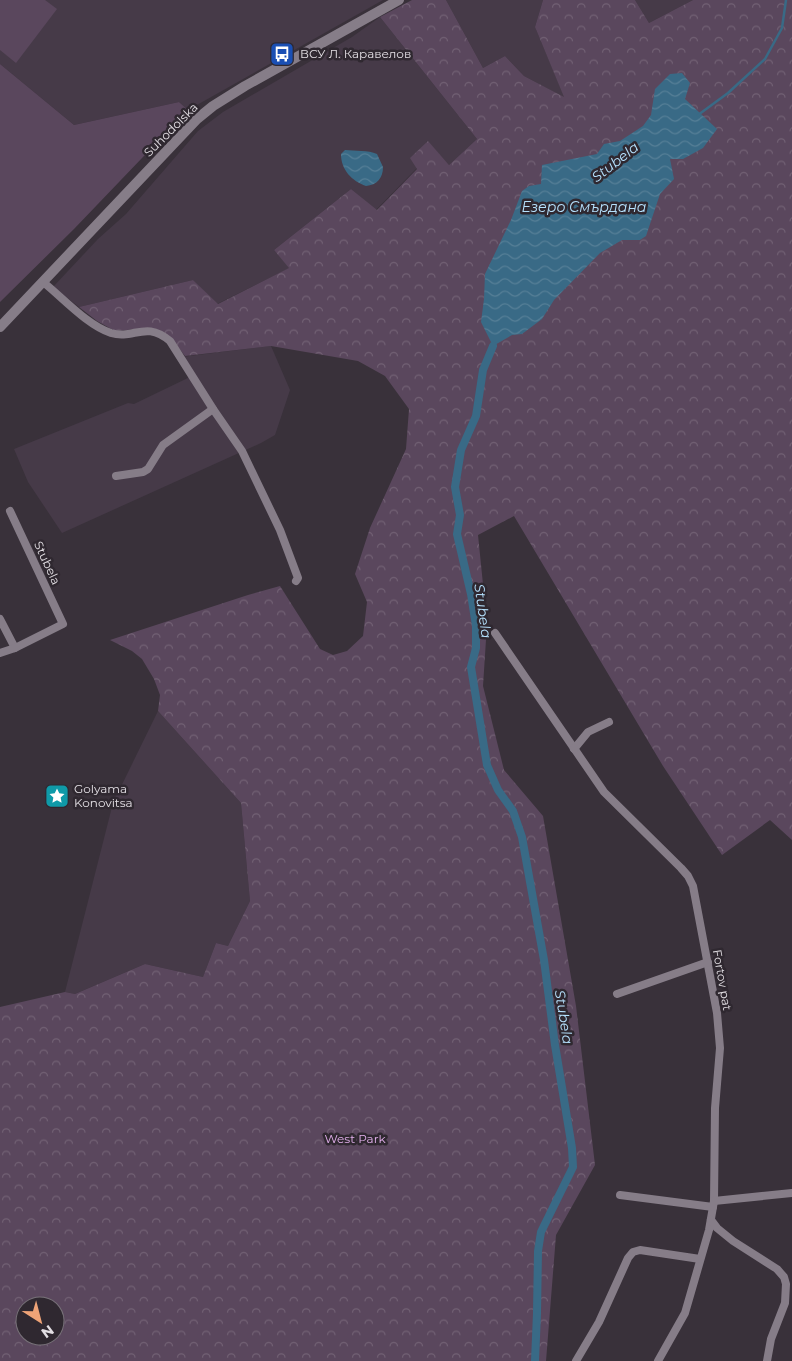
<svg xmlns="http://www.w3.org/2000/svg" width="792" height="1361" font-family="Montserrat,sans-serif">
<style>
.built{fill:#463a48}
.grass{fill:#5a475d}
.park{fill:url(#park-crowns);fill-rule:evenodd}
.water{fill:url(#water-waves)}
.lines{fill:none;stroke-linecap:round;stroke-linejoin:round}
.stream{stroke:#396a86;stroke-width:2.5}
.canal{stroke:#396a86;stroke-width:8}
.minor{stroke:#867d88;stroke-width:8}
.tertiary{stroke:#867d88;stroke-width:10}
.labels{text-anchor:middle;stroke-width:5;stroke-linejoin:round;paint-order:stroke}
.poi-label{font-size:12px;fill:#e3dfe4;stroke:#2f2830;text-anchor:start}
.street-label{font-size:12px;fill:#e3dfe4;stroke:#2f2830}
.park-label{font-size:12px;fill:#e4b1ee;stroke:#2f2830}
.water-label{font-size:14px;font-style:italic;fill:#b6e2fe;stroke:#2f2830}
</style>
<defs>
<pattern id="park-crowns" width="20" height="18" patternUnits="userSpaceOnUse" patternTransform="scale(1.25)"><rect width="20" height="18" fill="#5a475d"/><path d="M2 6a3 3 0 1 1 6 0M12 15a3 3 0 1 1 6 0" fill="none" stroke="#726174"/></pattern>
<pattern id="water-waves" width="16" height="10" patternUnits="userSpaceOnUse" patternTransform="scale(1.25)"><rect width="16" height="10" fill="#396a86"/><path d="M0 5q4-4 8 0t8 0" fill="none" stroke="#567f97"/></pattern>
</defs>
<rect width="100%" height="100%" fill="#39313a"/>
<g class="built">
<polygon points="0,0 383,0 188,110 179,102 74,125 0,64"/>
<polygon points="446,0 543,0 535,27 565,98 524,76 505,56 483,68"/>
<polygon points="635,0 693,0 649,23"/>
<polygon points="380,17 477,139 449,165 427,141 417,168 376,210 351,189 274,250 290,268 217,304 193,280 79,307 53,287 98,239 126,214 198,131 223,112 352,37"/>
<polygon points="271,346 290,390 275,435 261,443 62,533 28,482 14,449 128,403 134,404 192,376 181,357"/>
<polygon points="158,711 241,803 250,901 228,946 216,943 203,977 145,964 75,994 65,992 113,803"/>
</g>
<g class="grass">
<polygon points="0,0 45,0 57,9 16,63 0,50"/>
<polygon points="0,64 74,125 179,102 188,110 74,229 0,302"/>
</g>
<path class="park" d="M 412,0 L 446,0 L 483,68 L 505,56 L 524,76 L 564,97 L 535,27 L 543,0 L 635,0 L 649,23 L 693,0 L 792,0 L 792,840 L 770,820 L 722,855 L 663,766 L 514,516 L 478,535 L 487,624 L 483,686 L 504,770 L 543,816 L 576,1006 L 595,1165 L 556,1235 L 546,1361 L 0,1361 L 0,1007 L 65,992 L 75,994 L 145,964 L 203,977 L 216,943 L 228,946 L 250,901 L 241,803 L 158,711 L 160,695 L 154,679 L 142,659 L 132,651 L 110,640 L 248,595 L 280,586 L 320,649 L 333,655 L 347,651 L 363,636 L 367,602 L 355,574 L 370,528 L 406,449 L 409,409 L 385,376 L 358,361 L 271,346 L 185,356 L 172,339 L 150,328 L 115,331 L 97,321 L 79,307 L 193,280 L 218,304 L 289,268 L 274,250 L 351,189 L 377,210 L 417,169 L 410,158 L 428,141 L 449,165 L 477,139 L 380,17 ZM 25,1306 L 55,1306 L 55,1336 L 25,1336 Z"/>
<g class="water">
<polygon points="682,73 690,83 685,99 717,129 703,148 683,159 670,159 674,179 660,194 646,236 640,240 622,240 600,253 554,300 542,319 522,334 512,335 493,346 481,322 484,299 485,274 511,220 522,191 529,186 541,184 542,165 597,154 604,144 620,141 643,126 651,115 655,89 670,74"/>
<path d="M 345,150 C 355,151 368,150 377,154 L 383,167 C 383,178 377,185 366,186 C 352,181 341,170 341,154 Z"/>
</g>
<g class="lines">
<polyline class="stream" points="698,115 728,93 765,59 782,28 786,0"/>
<polyline class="canal" points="493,346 483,370 476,416 461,450 455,487 460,515 457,534 471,594 476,626 476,648 471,667 487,765 498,790 513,811 522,837 544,960 555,1045 572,1148 573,1167 541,1232 538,1251 537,1313 535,1361"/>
<g class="minor">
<path d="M 43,282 C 63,298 87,325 111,333 C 134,340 145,320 170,341 L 213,409 L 242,451 L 280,530 L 298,578 L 296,581"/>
<polyline points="116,476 143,472 148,469 163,445 213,409"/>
<polyline points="0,619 15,648"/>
<polyline points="495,633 604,792 681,868 688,876 693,886 717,1013 720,1048 715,1108 714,1201 709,1230 685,1313 658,1361"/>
<polyline points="0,653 15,648 63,624 10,511"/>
<polyline points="574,749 588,732 609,722"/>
<polyline points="617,994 708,962"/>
<polyline points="620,1195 713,1207"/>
<polyline points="714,1201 792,1193"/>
<polyline points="711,1220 717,1228 733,1241 777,1269 784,1277 786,1284 785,1303 771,1339 767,1361"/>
<polyline points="576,1361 599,1322 628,1258 633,1252 640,1250 700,1259"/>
</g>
<polyline class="tertiary" points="0,327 197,119 213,106 245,86 399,0"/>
</g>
<defs>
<g id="bus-square" transform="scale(1.25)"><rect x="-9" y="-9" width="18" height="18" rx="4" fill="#1a4fb4" stroke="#2f2830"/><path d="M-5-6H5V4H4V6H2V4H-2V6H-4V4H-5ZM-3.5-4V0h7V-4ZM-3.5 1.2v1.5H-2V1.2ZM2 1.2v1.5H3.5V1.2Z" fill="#fff"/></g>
<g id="sight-square" transform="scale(1.25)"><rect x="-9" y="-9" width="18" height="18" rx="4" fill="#0f9aa8" stroke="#2f2830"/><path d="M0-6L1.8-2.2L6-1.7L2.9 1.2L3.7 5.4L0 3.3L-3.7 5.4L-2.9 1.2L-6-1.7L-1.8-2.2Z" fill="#fff"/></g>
</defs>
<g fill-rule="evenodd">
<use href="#bus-square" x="282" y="54"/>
<use href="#sight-square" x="57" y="796"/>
</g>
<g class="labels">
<g class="poi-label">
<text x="300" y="58">ВСУ Л. Каравелов</text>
<text x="74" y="793">Golyama<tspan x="74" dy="14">Konovitsa</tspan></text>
</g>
<g class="street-label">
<text transform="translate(171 130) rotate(-45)" y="4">Suhodolska</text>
<text transform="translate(47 563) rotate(65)" y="4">Stubela</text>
<text transform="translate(722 980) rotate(80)" y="4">Fortov pat</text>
</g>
<g class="park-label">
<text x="355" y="1143">West Park</text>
</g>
<g class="water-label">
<text transform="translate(615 162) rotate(-38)" y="5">Stubela</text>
<text x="584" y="212">Езеро Смърдана</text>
<text transform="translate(483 611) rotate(82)" y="5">Stubela</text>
<text transform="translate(564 1017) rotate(81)" y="5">Stubela</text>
</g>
</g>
<g transform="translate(40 1321) rotate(144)"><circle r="24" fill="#2f2830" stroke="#777178"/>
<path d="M0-4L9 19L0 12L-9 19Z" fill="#efa377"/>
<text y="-8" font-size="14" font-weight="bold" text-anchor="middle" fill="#e3dfe4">N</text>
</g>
</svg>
